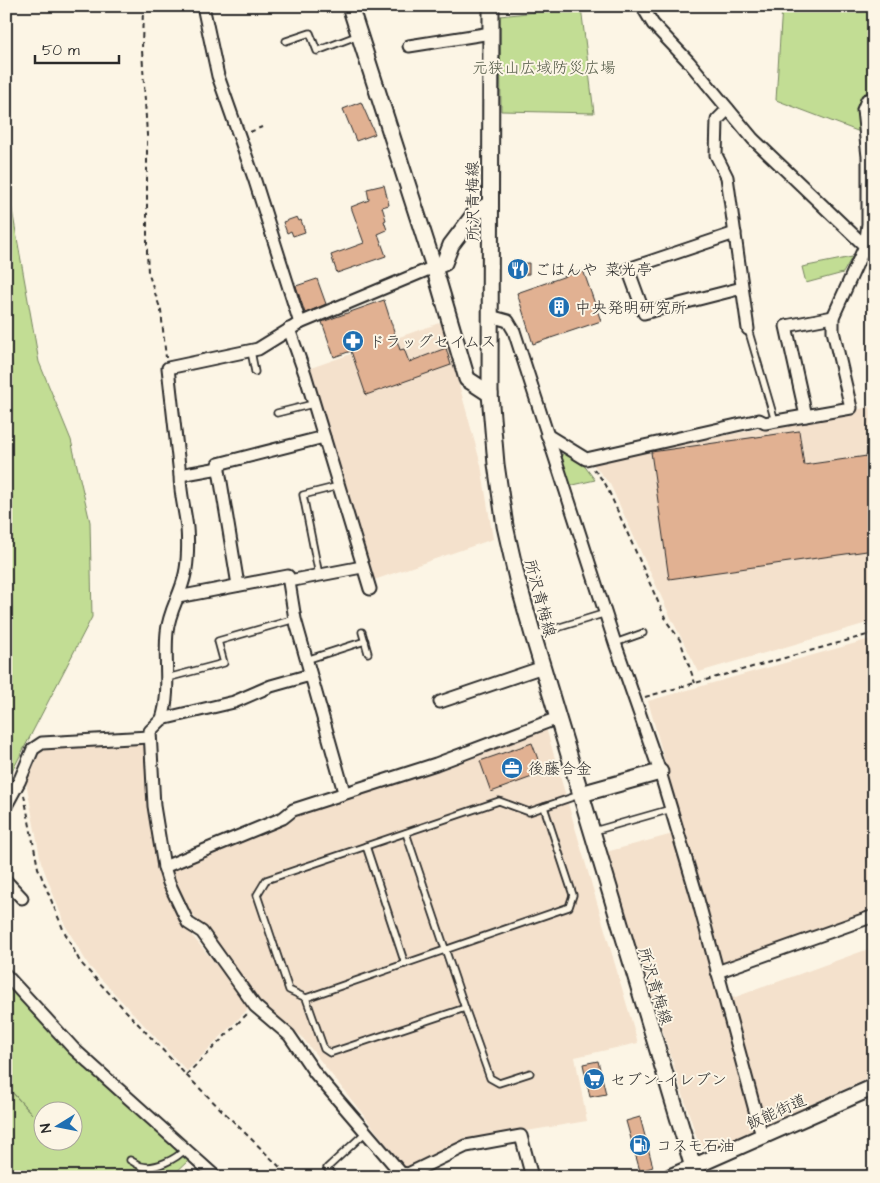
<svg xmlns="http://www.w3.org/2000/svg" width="880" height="1183" font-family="'Architects Daughter','Klee One',sans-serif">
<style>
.built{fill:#f4e1cc}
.green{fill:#c2dd94;stroke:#768460;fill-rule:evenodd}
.building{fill:#e1b192;stroke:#2b2b2b}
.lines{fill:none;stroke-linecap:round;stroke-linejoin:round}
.lane-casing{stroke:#2b2b2b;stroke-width:9}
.street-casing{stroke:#2b2b2b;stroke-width:15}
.secondary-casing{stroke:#2b2b2b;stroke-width:19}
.path{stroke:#2b2b2b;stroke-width:2;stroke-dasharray:5 4;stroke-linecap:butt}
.lane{stroke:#fcf5e5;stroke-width:5.5}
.street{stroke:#fcf5e5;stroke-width:11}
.secondary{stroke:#fcf5e5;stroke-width:15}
.labels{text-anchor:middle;stroke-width:4;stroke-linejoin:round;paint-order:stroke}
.park-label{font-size:16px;fill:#515845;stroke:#fcf5e5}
.street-label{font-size:16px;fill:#2b2b2b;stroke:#fcf5e5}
.poi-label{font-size:16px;fill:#2b2b2b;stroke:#fcf5e5;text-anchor:start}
</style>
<rect width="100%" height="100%" fill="#fcf5e5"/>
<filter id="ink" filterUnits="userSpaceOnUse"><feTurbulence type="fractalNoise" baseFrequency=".02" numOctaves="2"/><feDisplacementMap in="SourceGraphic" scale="10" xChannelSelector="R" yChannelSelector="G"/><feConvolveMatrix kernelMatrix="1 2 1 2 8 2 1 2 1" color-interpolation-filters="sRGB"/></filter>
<g filter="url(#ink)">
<g class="built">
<polygon points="442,322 481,465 493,539 374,580 308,369"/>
<polygon points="870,407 874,417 874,621 699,672 671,618 610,484 591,462"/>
<polygon points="874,638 874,909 721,964 648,701"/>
<polygon points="546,728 638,1043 575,1057 587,1121 465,1141 406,1169 301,1036 262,1003 182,901 171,869 295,814"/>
<polygon points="139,742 147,749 159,867 184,926 248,1002 250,1007 187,1071 89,966 65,925 41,862 26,782 40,752 47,746"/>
<polygon points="673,834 719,1003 874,947 874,1076 711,1149 699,1145 606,852"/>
</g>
<g class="green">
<polygon points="782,6 874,7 874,93 864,95 856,108 860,132 776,100"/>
<polygon points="581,7 594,113 501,111 500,16"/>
<polygon points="6,176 39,362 71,440 90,522 92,617 6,783"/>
<polygon points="852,257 843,273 806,283 802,267"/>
<polygon points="567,451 583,464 595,480 569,486 559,457"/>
<path d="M 6,983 L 71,1054 L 189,1160 L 171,1177 L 6,1177 L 6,1086 L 32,1114 L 6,1085 ZM 42,1110 L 72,1110 L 72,1140 L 42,1140 Z"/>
</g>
<g class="building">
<polygon points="361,102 375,134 356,141 343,109"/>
<polygon points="384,185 389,205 382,207 386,220 384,221 387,230 378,234 386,256 337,273 331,255 364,243 351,207 369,200 367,189"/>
<polygon points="297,217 299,221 301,220 305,232 293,236 291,231 287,233 283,222"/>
<polygon points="529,263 529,274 510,275 510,264"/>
<polygon points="583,270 601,321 533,344 517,293"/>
<polygon points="317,279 326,304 305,313 296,286"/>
<polygon points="384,300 400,350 404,349 409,362 446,348 451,365 366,395 351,351 334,357 322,322"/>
<polygon points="799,431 804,465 874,455 874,550 669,579 651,452"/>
<polygon points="532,743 543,773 491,792 480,761"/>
<polygon points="598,1061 606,1094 590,1097 583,1064"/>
<polygon points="640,1117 653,1167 640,1171 626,1121"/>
</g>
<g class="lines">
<g class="lane-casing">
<g id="lane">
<polyline points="286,41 310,33 317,51 359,35"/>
<polyline points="748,329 775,421"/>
<polyline points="251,351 255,372"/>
<polyline points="277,413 313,404"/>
<polyline points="319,575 303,495 339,486"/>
<polyline points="362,632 368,653"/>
<polyline points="534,635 606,613"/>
<polyline points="615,643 643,633"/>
<polyline points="306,660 365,641"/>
<polyline points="167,678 224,663 218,641 295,619"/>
<polyline points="594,831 671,809"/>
<polyline points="406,833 465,1008"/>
<polyline points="366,846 405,964"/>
<polyline points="306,998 569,907 573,895 544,807"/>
<polyline points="530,1073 499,1083 490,1078 465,1008 330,1053 324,1049 306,998 289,990 257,895 266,880 499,801 529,812 579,795"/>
<path d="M 130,1160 C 134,1162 138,1165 141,1166 C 154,1170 177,1159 185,1149"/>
<polyline points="334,1177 327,1168 366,1132"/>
</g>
</g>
<g class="street-casing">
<g id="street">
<polyline points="203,6 218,76 255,181 300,323"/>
<polyline points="642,6 653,24 689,62 753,139 865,246 874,258"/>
<polyline points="409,46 491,33"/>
<polyline points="728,109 717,120 716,155 727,177 748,329"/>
<polyline points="735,233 628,269 644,313 742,288"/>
<polyline points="490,316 508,321 514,331 615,643 660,772 697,896 762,1136"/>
<polyline points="289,329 305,374 370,589"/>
<polyline points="806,416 786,326 833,317"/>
<polyline points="547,435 586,459 759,420 765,423 851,408 833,331 833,317 865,246 868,224 868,157 863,110 867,100 874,99"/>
<polyline points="180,475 219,468"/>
<polyline points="289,581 362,567"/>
<polyline points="238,585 218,464 324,437"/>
<polyline points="178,597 288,576 295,619 344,792"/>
<polyline points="310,675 271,686 234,702 162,719 150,731 154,806 164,867 169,883 188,923 202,932 255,1006 289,1035 315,1073 401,1173 408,1174 466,1146 521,1136 532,1177"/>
<polyline points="440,702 543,667"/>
<path d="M 162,719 C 171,691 164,661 167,632 C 169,610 181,595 185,574 C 188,562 188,540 187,528 C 185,510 180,494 180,475 L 168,368 L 258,349 L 300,323 L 434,267"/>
<polyline points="6,806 19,782 33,749 42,743 149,737"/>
<polyline points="164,867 283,818 293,810 436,764 558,718"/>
<polyline points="6,881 22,898"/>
<polyline points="717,972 874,916"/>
<polyline points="6,975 74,1049 216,1177"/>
</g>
</g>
<g class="secondary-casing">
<g id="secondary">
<polyline points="350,6 434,267 467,379 490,394"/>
<polyline points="491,6 490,394 496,464 505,526 517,579 533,635 696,1177"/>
<polyline points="434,267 444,263 451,245 476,212 490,204"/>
<polyline points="581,794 660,772"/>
<polyline points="670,1177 874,1087"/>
</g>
</g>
<g class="path">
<polyline points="143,6 142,50 147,135 147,252 148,272 161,311 166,358"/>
<polyline points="250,132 262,127"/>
<polyline points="594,469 606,485 667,622 680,640 695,683"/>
<polyline points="645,697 874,633"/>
<polyline points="24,795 38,868 63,929 80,962 186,1075 290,1177"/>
<polyline points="186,1075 248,1013"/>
</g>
<use href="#lane" class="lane"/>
<use href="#street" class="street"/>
<use href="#secondary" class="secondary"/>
</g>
</g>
<defs>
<g id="restaurant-disc" transform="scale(1.125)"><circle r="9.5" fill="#1f6fb2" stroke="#fcf5e5"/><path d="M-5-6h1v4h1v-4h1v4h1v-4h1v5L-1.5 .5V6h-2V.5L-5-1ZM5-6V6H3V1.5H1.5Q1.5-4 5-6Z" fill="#fff"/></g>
<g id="building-disc" transform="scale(1.125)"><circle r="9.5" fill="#1f6fb2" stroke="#fcf5e5"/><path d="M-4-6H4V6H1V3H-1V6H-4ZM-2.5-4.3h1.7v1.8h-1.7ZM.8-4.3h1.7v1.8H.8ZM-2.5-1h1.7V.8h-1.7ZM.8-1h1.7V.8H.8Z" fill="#fff"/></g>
<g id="pharmacy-disc" transform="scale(1.125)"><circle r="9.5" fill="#1f6fb2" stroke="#fcf5e5"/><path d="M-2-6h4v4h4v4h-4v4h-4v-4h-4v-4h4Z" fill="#fff"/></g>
<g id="office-disc" transform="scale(1.125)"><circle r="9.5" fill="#1f6fb2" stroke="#fcf5e5"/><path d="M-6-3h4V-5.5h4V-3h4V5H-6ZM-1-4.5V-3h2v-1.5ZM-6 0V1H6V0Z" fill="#fff"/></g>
<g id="supermarket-disc" transform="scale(1.125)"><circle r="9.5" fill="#1f6fb2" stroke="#fcf5e5"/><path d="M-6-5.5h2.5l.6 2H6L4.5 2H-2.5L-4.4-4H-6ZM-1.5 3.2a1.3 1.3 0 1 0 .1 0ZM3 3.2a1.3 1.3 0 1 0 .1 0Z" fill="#fff"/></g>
<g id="fuel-disc" transform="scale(1.125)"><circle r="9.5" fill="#1f6fb2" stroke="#fcf5e5"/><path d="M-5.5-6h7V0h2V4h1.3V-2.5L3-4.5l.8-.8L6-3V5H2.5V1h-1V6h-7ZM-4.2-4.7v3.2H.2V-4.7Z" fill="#fff"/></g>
</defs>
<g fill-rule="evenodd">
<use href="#restaurant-disc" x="518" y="269"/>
<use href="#building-disc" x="559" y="307"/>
<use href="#pharmacy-disc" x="353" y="341"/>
<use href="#office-disc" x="512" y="768"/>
<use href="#supermarket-disc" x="594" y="1079"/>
<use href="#fuel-disc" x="640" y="1145"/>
</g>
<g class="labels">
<g class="park-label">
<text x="544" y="73">元狭山広域防災広場</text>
</g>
<g class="street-label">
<text transform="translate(472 201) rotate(-90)" y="6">所沢青梅線</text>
<text transform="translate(541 598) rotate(75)" y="6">所沢青梅線</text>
<text transform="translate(656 986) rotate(73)" y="6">所沢青梅線</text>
<text transform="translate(776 1111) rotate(-24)" y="6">飯能街道</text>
</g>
<g class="poi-label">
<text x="534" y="275">ごはんや 菜光亭</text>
<text x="575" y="313">中央発明研究所</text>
<text x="369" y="347">ドラッグセイムス</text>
<text x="528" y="774">後藤合金</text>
<text x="610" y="1085">セブン-イレブン</text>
<text x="656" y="1151">コスモ石油</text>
</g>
</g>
<rect width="880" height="1183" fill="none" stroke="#fcf5e5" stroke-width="25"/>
<rect x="12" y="12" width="855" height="1158" fill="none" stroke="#2b2b2b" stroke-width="2" filter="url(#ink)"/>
<g transform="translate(58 1126) rotate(260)"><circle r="24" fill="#fcf5e5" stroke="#a8a49b"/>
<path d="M0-4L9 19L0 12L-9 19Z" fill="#1f6fb2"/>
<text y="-8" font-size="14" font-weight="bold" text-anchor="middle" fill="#2b2b2b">N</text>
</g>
<path d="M35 55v8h84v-8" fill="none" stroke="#2b2b2b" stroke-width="2.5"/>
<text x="42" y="55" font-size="15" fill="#2b2b2b" stroke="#fcf5e5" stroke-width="4" paint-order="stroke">50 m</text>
</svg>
